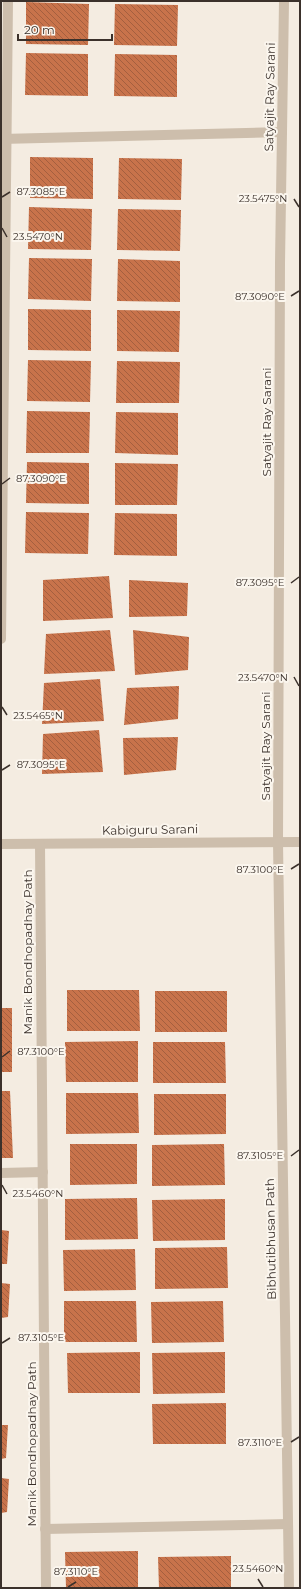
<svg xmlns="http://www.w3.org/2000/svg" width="301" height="1589" font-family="Montserrat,sans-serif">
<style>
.building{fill:url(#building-back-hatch)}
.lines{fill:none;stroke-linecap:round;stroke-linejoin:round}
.minor{stroke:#cdbeac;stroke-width:10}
.ticks{fill:none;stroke:#3b312b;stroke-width:1.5}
.labels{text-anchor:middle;stroke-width:4;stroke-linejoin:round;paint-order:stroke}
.street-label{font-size:12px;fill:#3b312b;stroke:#fbf6ee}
.ticks-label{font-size:10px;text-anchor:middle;fill:#3b312b;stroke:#fbf6ee;stroke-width:4;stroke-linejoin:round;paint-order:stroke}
</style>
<defs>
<pattern id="building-back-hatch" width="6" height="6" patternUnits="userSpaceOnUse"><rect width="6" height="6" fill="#c8734b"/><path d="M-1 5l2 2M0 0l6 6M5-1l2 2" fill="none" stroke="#a45f3f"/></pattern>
</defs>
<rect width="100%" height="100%" fill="#f4ece1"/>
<g class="building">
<polygon points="26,2 89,4 88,45 26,44"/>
<polygon points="115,4 178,5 177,46 114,45"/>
<polygon points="26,53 88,54 88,96 25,95"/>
<polygon points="115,54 177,55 177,97 114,96"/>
<polygon points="30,157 93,158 93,199 30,198"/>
<polygon points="119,158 182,159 181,200 118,199"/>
<polygon points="29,207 92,209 91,250 28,249"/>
<polygon points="118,209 181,210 180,251 117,250"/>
<polygon points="29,258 92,259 91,301 28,299"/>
<polygon points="118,259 180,261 180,302 117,301"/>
<polygon points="28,309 91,310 91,351 28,350"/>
<polygon points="117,310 180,311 179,352 117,351"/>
<polygon points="28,360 91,361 90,402 27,401"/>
<polygon points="117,361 180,362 179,403 116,403"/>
<polygon points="27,411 90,412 89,453 26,453"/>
<polygon points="116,412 178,413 178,455 115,453"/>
<polygon points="27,462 89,463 89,504 26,503"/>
<polygon points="115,463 178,464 177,505 115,505"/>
<polygon points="26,512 89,513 88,554 25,553"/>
<polygon points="115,513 177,514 177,556 114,555"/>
<polygon points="109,576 113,618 43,621 43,580"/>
<polygon points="129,580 188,583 187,616 129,617"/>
<polygon points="110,630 115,671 44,674 46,634"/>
<polygon points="133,630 189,637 188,670 135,675"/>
<polygon points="100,679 104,721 42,724 44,683"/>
<polygon points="179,686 178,719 124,725 127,688"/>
<polygon points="99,730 103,772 42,774 43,734"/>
<polygon points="178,737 176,770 124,775 123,738"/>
<polygon points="67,990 139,990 140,1031 67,1031"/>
<rect x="155" y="991" width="72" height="41"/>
<rect x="1" y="1008" width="11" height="64"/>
<polygon points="138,1041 138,1082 66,1082 65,1042"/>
<polygon points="153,1042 225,1042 226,1083 153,1083"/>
<polygon points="1,1091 10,1091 13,1158 1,1158"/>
<polygon points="66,1093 138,1093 139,1133 66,1134"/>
<polygon points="154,1094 226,1094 226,1134 154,1135"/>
<polygon points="70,1144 137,1144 137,1184 70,1185"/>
<polygon points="224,1144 225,1185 152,1186 152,1145"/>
<polygon points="137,1198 138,1239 65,1240 65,1199"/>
<polygon points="225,1199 225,1240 153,1241 152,1200"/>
<polygon points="1,1230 9,1231 7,1264 1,1264"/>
<polygon points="227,1247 228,1288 155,1289 155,1248"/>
<polygon points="135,1249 136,1290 64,1291 63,1250"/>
<polygon points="1,1283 10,1284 8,1317 1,1318"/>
<polygon points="64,1301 136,1301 137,1342 64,1342"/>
<polygon points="223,1301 224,1342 152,1343 151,1302"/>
<polygon points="140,1352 140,1393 68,1393 67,1353"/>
<polygon points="225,1352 225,1393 153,1394 152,1353"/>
<polygon points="226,1403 226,1444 153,1444 152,1404"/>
<polygon points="1,1425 8,1425 6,1458 1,1459"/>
<polygon points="1,1478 9,1479 7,1512 1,1513"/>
<polygon points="138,1551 138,1588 66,1588 65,1552"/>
<polygon points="231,1556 231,1588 159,1588 158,1557"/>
</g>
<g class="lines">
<g class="minor">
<polyline points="284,1 280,263 278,842 289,1588"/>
<polyline points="1,139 282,132"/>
<polyline points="1,639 8,1"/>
<polyline points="1,844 300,842"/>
<polyline points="40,844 46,1588"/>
<polyline points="1,1173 43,1172"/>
<polyline points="45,1529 288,1524"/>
</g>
</g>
<path class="ticks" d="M 2,197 L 10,192M 294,199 L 299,207M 2,228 L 7,237M 291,296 L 299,291M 2,484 L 10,478M 291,583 L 299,577M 294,677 L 299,686M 2,707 L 7,715M 2,770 L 10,765M 291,869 L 299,864M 2,1057 L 10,1051M 291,1156 L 299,1150M 2,1185 L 7,1194M 2,1343 L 10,1338M 291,1442 L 299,1437M 258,1579 L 263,1587M 68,1587 L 76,1582"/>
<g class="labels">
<g class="street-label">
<text transform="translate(270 97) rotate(-89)" y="4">Satyajit Ray Sarani</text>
<text transform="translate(267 422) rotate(-90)" y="4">Satyajit Ray Sarani</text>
<text transform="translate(266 746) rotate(-90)" y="4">Satyajit Ray Sarani</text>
<text transform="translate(150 830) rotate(-1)" y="4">Kabiguru Sarani</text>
<text transform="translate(28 952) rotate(-90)" y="4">Manik Bondhopadhay Path</text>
<text transform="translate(271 1239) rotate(-91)" y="4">Bibhutibhusan Path</text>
<text transform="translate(32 1444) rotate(-90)" y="4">Manik Bondhopadhay Path</text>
</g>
</g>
<g class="ticks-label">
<text x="41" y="195">87.3085°E</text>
<text x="263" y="202">23.5475°N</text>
<text x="38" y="240">23.5470°N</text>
<text x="260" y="300">87.3090°E</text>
<text x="41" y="482">87.3090°E</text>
<text x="260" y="586">87.3095°E</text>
<text x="263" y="681">23.5470°N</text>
<text x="38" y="719">23.5465°N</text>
<text x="41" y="768">87.3095°E</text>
<text x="260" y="873">87.3100°E</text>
<text x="41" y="1055">87.3100°E</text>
<text x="260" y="1159">87.3105°E</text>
<text x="38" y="1197">23.5460°N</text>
<text x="41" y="1341">87.3105°E</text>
<text x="260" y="1446">87.3110°E</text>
<text x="258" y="1572">23.5460°N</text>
<text x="76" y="1575">87.3110°E</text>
</g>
<rect width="301" height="1589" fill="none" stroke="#3b312b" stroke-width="4"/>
<path d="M18 34v6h94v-6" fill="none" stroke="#3b312b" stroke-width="2"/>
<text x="24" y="34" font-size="12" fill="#3b312b" stroke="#fbf6ee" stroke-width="3" paint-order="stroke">20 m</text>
</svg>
